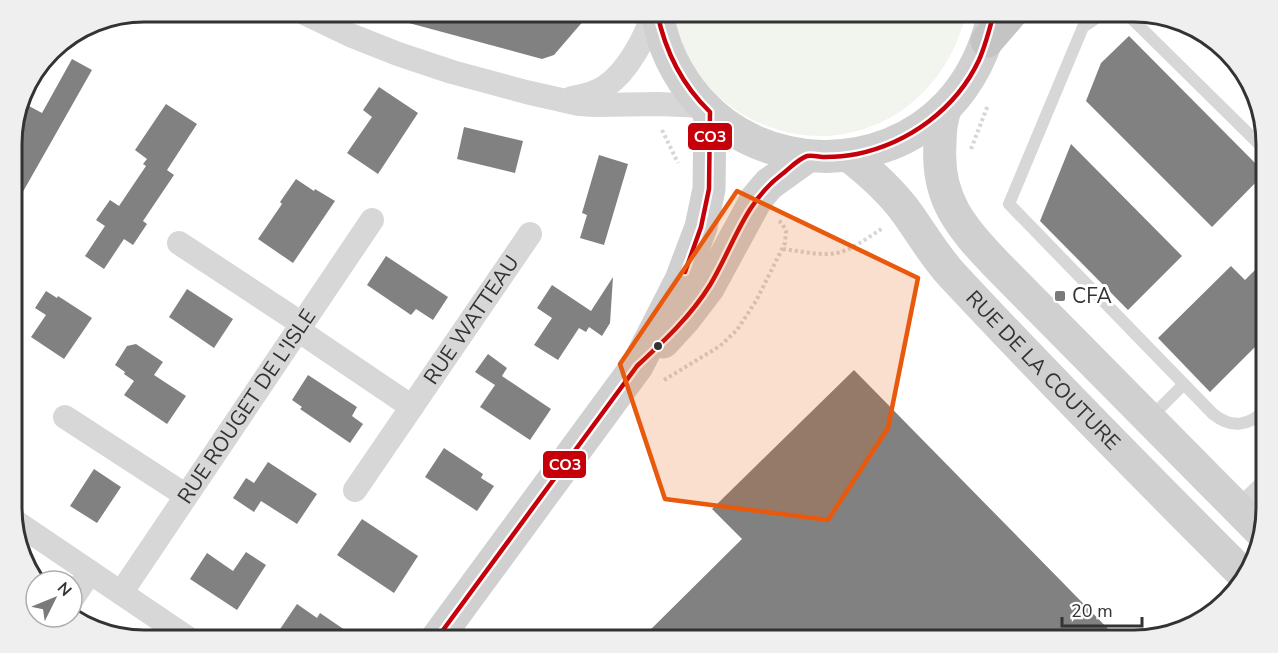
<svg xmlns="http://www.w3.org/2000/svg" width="1278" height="653" font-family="'Nunito Sans',sans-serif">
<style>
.green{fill:#f1f5ed}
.building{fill:#818181}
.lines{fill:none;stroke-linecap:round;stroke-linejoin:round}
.path{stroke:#d6d6d6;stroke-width:4;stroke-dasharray:3 3;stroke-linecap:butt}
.lane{stroke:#d7d7d7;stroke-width:12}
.street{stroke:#d7d7d7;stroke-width:24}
.secondary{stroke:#d0d0d0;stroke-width:33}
.highway{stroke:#c4c4c4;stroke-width:33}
.bus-1-casing{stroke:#fff;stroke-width:9}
.bus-1{stroke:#c5000a;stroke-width:4.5}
.marked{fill:#e8590c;fill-opacity:0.2;stroke:#e8590c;stroke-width:4.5;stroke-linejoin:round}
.poi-dot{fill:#7a7a7a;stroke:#fff;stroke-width:2}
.bus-dot{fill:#333;stroke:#fff;stroke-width:2}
.labels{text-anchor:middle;stroke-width:6;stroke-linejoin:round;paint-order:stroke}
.poi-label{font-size:21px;fill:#333;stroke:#fff;text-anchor:start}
.street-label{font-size:21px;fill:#333;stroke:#fff}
.rim{fill:none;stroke:#333;stroke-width:3}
.line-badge{stroke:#fff;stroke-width:2}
.badge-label{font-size:16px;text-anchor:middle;font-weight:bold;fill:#fff}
</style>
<rect width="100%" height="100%" fill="#fff"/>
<path class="green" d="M 672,12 L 966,12 C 945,111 843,166 751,119 C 728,107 707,89 694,67 C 683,50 678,31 672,12 Z"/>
<g class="building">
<polygon points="395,12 591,12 554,55 542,59 394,19"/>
<polygon points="1129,36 1265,173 1212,227 1086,101 1101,63"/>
<polygon points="72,59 92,70 12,211 12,136 29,106 42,113"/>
<polygon points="379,87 418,113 378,174 347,153 372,117 363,110"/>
<polygon points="166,104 197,124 167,170 174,175 143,221 147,224 133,245 124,239 104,269 85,256 105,226 96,220 110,200 119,206 146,166 143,164 147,159 135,150"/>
<polygon points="464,127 523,141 515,173 457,159"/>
<polygon points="1071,144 1182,256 1128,310 1040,221"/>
<polygon points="599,155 628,164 604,245 580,238 587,215 582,213"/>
<polygon points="296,179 314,191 315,189 335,201 293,263 258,239 282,204 280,202"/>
<polygon points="386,256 448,297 433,320 416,309 411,315 367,285"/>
<polygon points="1265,260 1266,358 1255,347 1210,392 1158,338 1231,266 1245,280"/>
<polygon points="613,277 610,323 602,336 589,327 586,332 579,328 558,360 534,345 552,318 537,308 552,285 591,311"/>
<polygon points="187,289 233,319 214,348 169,317"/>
<polygon points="46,291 57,298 58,296 92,318 64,359 31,337 46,315 35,308"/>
<polygon points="136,344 163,362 154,375 186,396 167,424 124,395 134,381 124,374 125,372 115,365 127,346"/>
<polygon points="488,354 507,368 502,376 551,409 530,440 480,407 495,385 475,372"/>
<polygon points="854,370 1120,641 639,641 742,539 712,509"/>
<polygon points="308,375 357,407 352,416 363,424 350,443 300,409 302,407 292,400"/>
<polygon points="444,448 483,474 481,478 494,486 477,511 425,477"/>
<polygon points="268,462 317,494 297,524 261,501 254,512 233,498 246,478 254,483"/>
<polygon points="94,469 121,487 97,523 70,506"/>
<polygon points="362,519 418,556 394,593 337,555"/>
<polygon points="246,552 266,565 237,610 190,579 207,553 233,571"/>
<polygon points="297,604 317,618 320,613 361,641 272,641"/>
</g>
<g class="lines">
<g class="path">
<polyline points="662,130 678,163"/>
<polyline points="971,149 988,105"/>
<path d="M 783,249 C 802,251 822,257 841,252 C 856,247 870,236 883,228"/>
<polyline points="664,380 720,346 737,330 756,301 785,243 786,231 782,223 778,220"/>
</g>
<g class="lane">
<path d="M 1105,12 L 1083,27 L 1009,204 L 1213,414 C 1232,429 1248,426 1266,410"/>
<polyline points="1125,12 1265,150"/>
<polyline points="1150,418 1184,384"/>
</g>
<g class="street">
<polyline points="302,12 350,35 398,54 452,72 526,92 579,104 595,105 658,104 704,106"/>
<path d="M 572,98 C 584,96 596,93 606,86 C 627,72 647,36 653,12"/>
<polyline points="179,243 302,324"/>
<polyline points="298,330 412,407"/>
<polyline points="65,417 185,495"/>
<path id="s1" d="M 355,490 L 530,234"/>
<polyline points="1240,511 1266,486"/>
<polyline points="13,520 192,641"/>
<path id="s2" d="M 121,593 L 372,220"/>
<polyline points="72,599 90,572"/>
</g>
<g class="secondary">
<path d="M 657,12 C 662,45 677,76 699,101 C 763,173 881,175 947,106 C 972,80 986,49 994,14"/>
<path d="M 946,107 C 941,119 940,131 940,144 C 936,200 962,228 998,266 L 1261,532"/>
<path id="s3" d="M 849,156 C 871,173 891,191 907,213 C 922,234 935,257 953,276 C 1048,378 1146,477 1245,576"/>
<polyline points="663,342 685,318 708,288 757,198 769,184 808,156"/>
<polyline points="435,641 637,366 681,280 701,227 709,189 710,112"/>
</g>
<polyline class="highway" points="987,41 1012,12"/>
<g class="bus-1-casing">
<g id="bus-1">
<path d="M 657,12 C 665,51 681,84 710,112 L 709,189 L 701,227 L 685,272"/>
<path d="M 435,641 L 637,366 C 664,341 691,316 710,285 C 733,247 744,203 781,175 C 789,169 798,159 807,156 C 813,155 820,157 825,157 C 836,157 847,156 857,154 C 909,143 956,109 979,60 C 986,44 990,28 994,12"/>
</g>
</g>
<use href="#bus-1" class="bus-1"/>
</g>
<path class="marked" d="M 737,191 L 918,278 L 888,428 L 828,520 L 665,499 L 620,364 Z"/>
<rect class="poi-dot" x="1054" y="290" width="12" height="12" rx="3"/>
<circle class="bus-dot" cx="658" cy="346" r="5"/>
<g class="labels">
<g class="poi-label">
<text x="1072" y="303">CFA</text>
</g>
<g class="street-label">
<text dy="7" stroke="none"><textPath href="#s1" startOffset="206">RUE WATTEAU</textPath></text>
<text dy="7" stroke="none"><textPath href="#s3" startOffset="290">RUE DE LA COUTURE</textPath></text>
<text dy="7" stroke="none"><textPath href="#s2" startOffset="225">RUE ROUGET DE L'ISLE</textPath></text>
</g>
</g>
<path d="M0 0H1278V653H0ZM144 22H1134A122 122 0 0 1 1256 144V508A122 122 0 0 1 1134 630H144A122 122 0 0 1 22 508V144A122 122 0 0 1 144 22Z" fill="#efefef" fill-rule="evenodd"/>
<path class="rim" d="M144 22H1134A122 122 0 0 1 1256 144V508A122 122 0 0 1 1134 630H144A122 122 0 0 1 22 508V144A122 122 0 0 1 144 22Z"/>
<g class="line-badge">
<rect x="687" y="122" width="46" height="29" rx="6" fill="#c5000a"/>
<rect x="542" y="450" width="45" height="29" rx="6" fill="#c5000a"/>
</g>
<g class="badge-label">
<text x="710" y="142">CO3</text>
<text x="565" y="470">CO3</text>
</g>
<g transform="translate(54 599) rotate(47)"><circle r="28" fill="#ffffff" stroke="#adadad" stroke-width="1.5"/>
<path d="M0-4.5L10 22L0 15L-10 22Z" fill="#7a7a7a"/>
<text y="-9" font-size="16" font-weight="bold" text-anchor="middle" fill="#333333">N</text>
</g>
<path d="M1062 617v9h80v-9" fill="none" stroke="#333333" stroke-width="3"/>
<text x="1071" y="617" font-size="18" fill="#333333" stroke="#ffffff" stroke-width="4.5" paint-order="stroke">20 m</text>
</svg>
